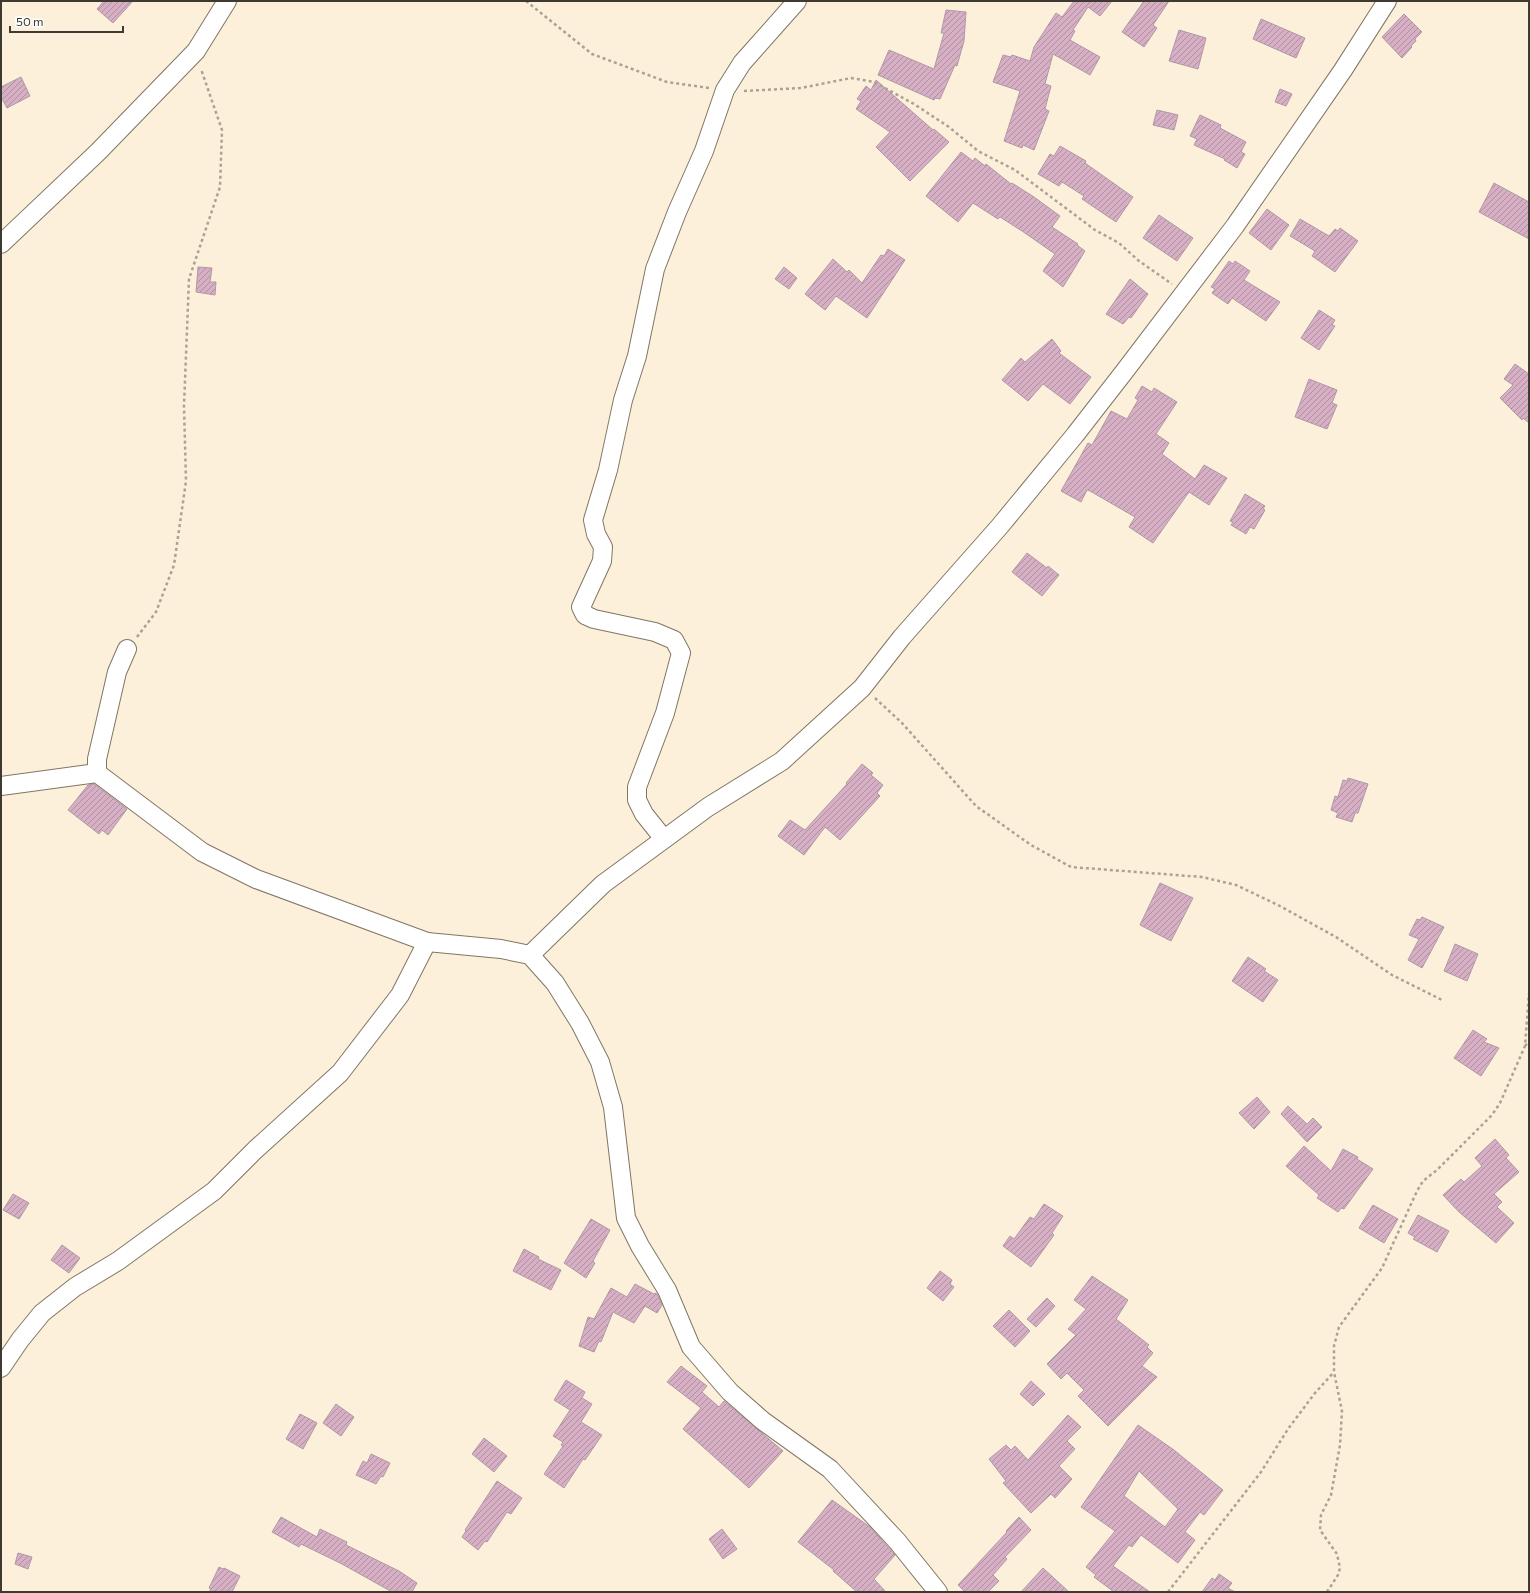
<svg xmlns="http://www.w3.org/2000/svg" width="1530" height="1593" font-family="Commissioner,sans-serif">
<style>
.building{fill:url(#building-hatch);stroke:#af99a5;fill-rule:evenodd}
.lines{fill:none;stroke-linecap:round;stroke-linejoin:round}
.street-casing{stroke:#817663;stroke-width:20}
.path{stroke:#aba293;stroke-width:2.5;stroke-dasharray:3 3;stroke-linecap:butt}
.street{stroke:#fff;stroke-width:18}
</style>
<defs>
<pattern id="building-hatch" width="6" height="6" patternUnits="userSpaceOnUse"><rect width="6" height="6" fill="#d7afc5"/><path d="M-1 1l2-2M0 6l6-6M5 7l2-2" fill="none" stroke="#b08fa1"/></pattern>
</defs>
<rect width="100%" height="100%" fill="#fcf0db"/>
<g class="building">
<polygon points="104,1 133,1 113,23 97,9"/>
<polygon points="1074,1 1112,1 1100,16 1088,7 1073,30 1075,31 1070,40 1100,57 1090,75 1053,54 1045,84 1051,86 1045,109 1049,111 1034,150 1023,145 1022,148 1004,141 1020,91 993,82 1003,55 1011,57 1012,55 1030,61 1034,47 1056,13 1062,17"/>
<polygon points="1144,1 1169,1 1153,25 1157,28 1144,47 1122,32"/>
<polygon points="946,10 966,12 964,41 957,66 955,65 940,99 935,98 934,100 878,75 889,50 934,69 944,33 941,33"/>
<polygon points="1404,14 1422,32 1415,39 1416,41 1411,46 1412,47 1402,58 1382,37"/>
<polygon points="1261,19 1305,38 1296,58 1253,39"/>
<polygon points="1179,30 1206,38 1198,69 1169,61"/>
<polygon points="21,77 30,96 7,108 1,97 1,87"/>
<polygon points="876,80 933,130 934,129 949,142 910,181 876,147 890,132 856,109 861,101 857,99 866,86 871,90"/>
<polygon points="1280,89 1292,94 1286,106 1275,102"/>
<polygon points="1157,110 1178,115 1174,130 1153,125"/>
<polygon points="1200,115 1221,125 1220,128 1246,142 1241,152 1245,154 1237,168 1224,160 1225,159 1194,145 1197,139 1190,136"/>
<polygon points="1060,146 1086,161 1085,163 1133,197 1116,222 1082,199 1084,196 1062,182 1059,186 1038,174 1050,154 1054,156"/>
<polygon points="961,152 973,161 975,158 985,166 986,164 1011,184 1012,183 1034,197 1060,216 1052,227 1078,244 1077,245 1085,251 1063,287 1043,271 1055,254 1022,231 1000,217 998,219 973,203 958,222 926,196"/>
<polygon points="1494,183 1529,202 1529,239 1479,212"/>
<polygon points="1267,209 1289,225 1271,250 1249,233"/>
<polygon points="1159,215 1193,238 1177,261 1143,238"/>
<polygon points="1300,219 1329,236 1335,229 1338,231 1340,228 1358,241 1335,272 1312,256 1315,251 1290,236"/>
<polygon points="888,249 905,260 867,318 836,296 825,310 805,294 833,259 847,272 849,270 862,283 881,255 884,256"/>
<polygon points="1229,261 1233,264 1235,261 1250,271 1244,280 1280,302 1266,321 1232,298 1228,304 1212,293 1215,289 1211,287"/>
<polygon points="198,267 212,268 210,282 216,282 215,295 196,292"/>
<polygon points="784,267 797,278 789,289 775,279"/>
<polygon points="1130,279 1148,294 1131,318 1129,317 1123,324 1106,314"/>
<polygon points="1319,310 1335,320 1332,325 1335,326 1319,350 1301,338"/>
<polygon points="1052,339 1061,351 1059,353 1091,377 1070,404 1043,384 1028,401 1002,380 1021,358 1025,362"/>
<polygon points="1515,364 1529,374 1529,423 1523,418 1522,420 1500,398 1513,385 1504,379"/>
<polygon points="1309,379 1337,390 1332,403 1337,405 1327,429 1295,417"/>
<polygon points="1142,386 1152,392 1154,388 1177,402 1156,434 1169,443 1162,454 1195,479 1204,465 1227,478 1209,505 1189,492 1153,543 1129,527 1135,517 1090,491 1087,490 1081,502 1061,491 1088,443 1092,445 1111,411 1127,419 1138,400 1135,398"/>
<polygon points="1245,494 1265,506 1263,509 1265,510 1254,529 1250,527 1246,534 1231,525 1233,522 1230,521"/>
<polygon points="1027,553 1047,568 1048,566 1059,575 1042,596 1012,572"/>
<polygon points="862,764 873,773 871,775 883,785 877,793 880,796 840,840 825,827 804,855 778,836 790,820 805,830 847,784 846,783"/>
<polygon points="1348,778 1368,784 1358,813 1355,813 1352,822 1336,817 1338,813 1331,810 1335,796 1338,797 1343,780 1347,781"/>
<polygon points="94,784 127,809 108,835 102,830 99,834 68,810 88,785"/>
<polygon points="1160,883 1193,898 1171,941 1140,925"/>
<polygon points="1422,917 1444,927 1422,968 1408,960 1419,939 1409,935 1417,919 1420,920"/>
<polygon points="1455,944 1478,954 1467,981 1444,971"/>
<polygon points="1248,957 1266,969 1264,971 1278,980 1263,1002 1232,981"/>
<polygon points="1473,1030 1487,1039 1484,1042 1499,1048 1481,1076 1454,1058"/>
<polygon points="1257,1097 1270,1112 1254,1129 1239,1113"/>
<polygon points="1288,1106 1307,1124 1313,1118 1322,1127 1307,1142 1281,1114"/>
<polygon points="1495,1139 1509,1155 1506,1158 1519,1172 1494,1194 1502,1202 1497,1207 1514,1223 1496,1243 1459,1212 1443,1195 1461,1179 1464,1182 1482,1166 1475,1158"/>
<polygon points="1304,1146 1331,1171 1343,1149 1358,1157 1357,1159 1373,1169 1344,1209 1341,1208 1338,1212 1317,1198 1319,1195 1286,1166"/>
<polygon points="13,1194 29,1203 19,1219 3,1210"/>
<polygon points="1044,1204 1063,1216 1052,1233 1054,1235 1031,1267 1003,1246 1010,1236 1014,1239 1030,1217 1034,1219"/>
<polygon points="1373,1205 1398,1219 1384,1243 1359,1228"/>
<polygon points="1418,1215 1449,1231 1437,1252 1413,1239 1415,1237 1408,1233"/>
<polygon points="591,1219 610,1230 593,1261 595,1263 586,1278 564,1263"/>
<polygon points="62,1245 80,1258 69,1273 51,1260"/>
<polygon points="524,1249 539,1257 538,1259 561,1270 551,1290 513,1271"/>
<polygon points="940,1271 952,1280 950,1284 954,1287 943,1301 927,1288"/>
<polygon points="1092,1276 1128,1300 1116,1319 1149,1345 1147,1347 1153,1353 1142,1366 1157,1377 1108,1426 1078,1396 1084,1390 1067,1373 1061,1379 1047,1364 1076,1335 1068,1329 1086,1309 1074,1300"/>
<polygon points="635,1284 654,1294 655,1293 657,1294 662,1305 657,1313 645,1306 634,1323 613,1312 601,1342 599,1341 594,1352 579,1346 588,1317 594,1319 611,1288 627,1297"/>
<polygon points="1047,1298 1055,1306 1036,1327 1027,1319"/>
<polygon points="1009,1310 1030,1331 1015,1347 993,1326"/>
<polygon points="681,1366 707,1386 702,1392 719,1407 724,1401 783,1451 749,1488 683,1429 701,1408 667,1382"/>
<polygon points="566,1380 585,1392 582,1398 592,1404 581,1422 602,1435 585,1460 583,1459 564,1488 544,1474 563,1446 561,1445 563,1442 553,1436 570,1410 554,1400"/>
<polygon points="1031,1381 1045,1394 1033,1406 1020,1394"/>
<polygon points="336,1404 354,1417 341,1436 323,1423"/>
<polygon points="300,1414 317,1423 303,1449 286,1439"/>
<polygon points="1068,1415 1081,1427 1067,1441 1075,1449 1059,1466 1072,1479 1055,1498 1051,1494 1031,1513 1003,1483 1006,1481 989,1459 1006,1445 1011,1450 1015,1446 1028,1460"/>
<path d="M 1138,1425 L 1174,1450 L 1223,1490 L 1204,1515 L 1200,1512 L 1185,1532 L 1195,1540 L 1178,1563 L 1141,1535 L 1132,1547 L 1129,1545 L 1113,1566 L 1150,1592 L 1114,1592 L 1094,1577 L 1096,1575 L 1086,1567 L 1115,1531 L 1081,1507 ZM 1139,1471 L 1178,1509 L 1165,1527 L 1124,1496 Z"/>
<polygon points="484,1438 507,1456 494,1472 472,1454"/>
<polygon points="371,1454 390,1463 383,1477 381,1476 376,1484 356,1475 363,1461 367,1463"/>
<polygon points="497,1481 522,1498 511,1514 507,1512 487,1542 485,1541 478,1550 462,1537 466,1531 465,1530"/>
<polygon points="832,1500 870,1527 895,1555 874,1579 886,1592 857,1592 833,1571 834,1570 798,1542"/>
<polygon points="281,1517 317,1537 320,1529 347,1542 346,1545 399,1571 417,1583 412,1592 392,1592 342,1564 301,1544 299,1547 272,1532"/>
<polygon points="1019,1517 1031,1530 1005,1557 1007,1559 993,1575 999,1581 988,1592 965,1592 958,1585 1007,1532 1006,1531"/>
<polygon points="722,1529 737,1549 723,1559 709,1539"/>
<polygon points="18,1553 32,1557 28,1569 15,1564"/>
<polygon points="219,1567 223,1569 224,1568 240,1576 232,1592 209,1592 211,1589 209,1588"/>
<polygon points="1043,1568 1069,1592 1021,1592"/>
<polygon points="1219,1574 1232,1583 1228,1588 1235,1592 1202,1592 1212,1578 1215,1580"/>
</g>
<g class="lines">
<g class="street-casing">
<g id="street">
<polyline points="1,244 98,152 196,51 227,1"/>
<polyline points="97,773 97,759 117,672 127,649"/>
<polyline points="1,786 97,773 202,852 256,879 427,942 501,949 530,955 555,983 580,1023 600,1062 613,1107 626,1218 640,1246 667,1290 691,1347 730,1392 763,1421 830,1469 897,1541 938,1592"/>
<polyline points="664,839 644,814 637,800 637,787 665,713 681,653 674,640 655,632 594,619 585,615 581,607 602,561 603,547 596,534 593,520 608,470 623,400 637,356 655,269 677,212 704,151 725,90 742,63 797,1"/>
<polyline points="530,955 603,884 708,807 782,761 862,688 902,637 1000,526 1075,435 1124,372 1235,226 1343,70 1387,1"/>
<polyline points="1,1368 20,1340 42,1313 75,1287 118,1261 214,1191 255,1150 340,1073 400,995 427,942"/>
</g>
</g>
<g class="path">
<polyline points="526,1 592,54 667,82 709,88"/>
<polyline points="744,91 801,88 851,78 874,82 914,104 949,127 978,151 1015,170 1095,230 1119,243 1139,261 1172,284"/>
<polyline points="137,637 156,612 174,565 186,481 184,406 189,279 220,187 222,130 201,69"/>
<polyline points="875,698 902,723 976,806 1031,845 1071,867 1202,877 1236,885 1278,905 1336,937 1392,975 1444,1001"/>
<polyline points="1525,1046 1529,1041"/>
<polyline points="1168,1592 1261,1472 1288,1429 1315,1393 1334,1372"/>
<polyline points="1327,1592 1338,1575 1340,1568 1337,1554 1320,1530 1321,1515 1331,1495 1340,1445 1342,1411 1334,1372 1334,1346 1339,1327 1382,1268 1417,1191 1423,1181 1437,1170 1492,1115 1500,1103 1525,1046 1529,993"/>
</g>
<use href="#street" class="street"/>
</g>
<rect width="1530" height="1593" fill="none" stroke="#3e3931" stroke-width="4"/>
<path d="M10 26v6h113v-6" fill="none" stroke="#3e3931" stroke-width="2"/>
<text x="16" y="26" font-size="12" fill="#3e3931" stroke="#fefffe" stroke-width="3" paint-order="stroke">50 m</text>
</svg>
